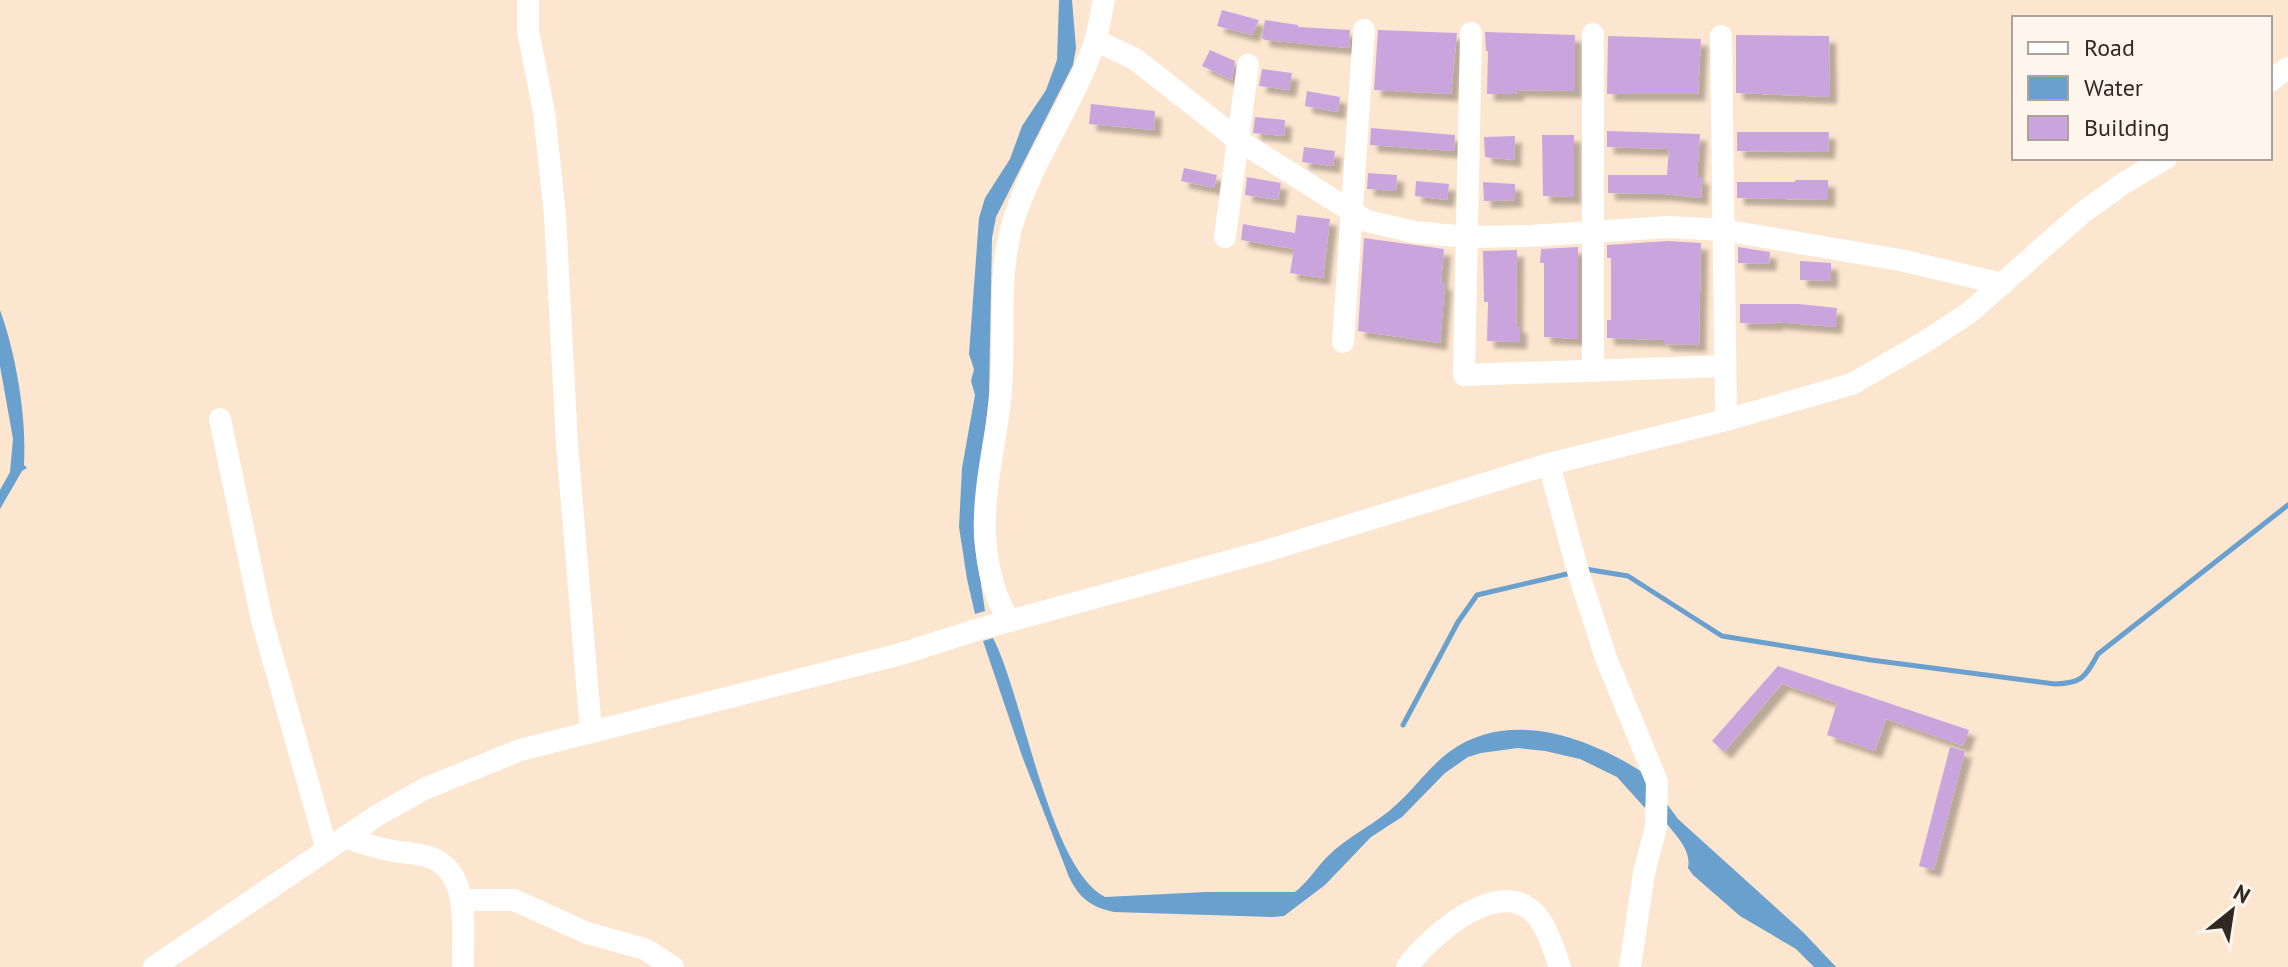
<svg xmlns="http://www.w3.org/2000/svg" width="2288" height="967" font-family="'PT Sans',sans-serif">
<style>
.water{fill:#6aa0cd}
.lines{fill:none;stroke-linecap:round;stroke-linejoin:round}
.stream{stroke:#6aa0cd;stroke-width:5}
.building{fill:#caa5dd;filter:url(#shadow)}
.minor{stroke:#fff;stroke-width:22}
</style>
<defs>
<filter id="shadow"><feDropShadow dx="7" dy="7" stdDeviation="2" flood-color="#0004"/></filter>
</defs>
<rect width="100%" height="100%" fill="#fce6cf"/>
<g class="water">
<polygon points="1059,0 1072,0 1076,48 1073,65 996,217 992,238 989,395 974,537 985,611 975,614 967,579 959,527 962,468 975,395 971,381 974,369 969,354 979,218 985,198 1010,159 1022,126 1046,90 1057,60"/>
<path d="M 0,310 C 16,354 27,418 24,465 L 27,468 L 22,471 L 0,509 L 0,490 L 10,472 L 13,439 L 0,366 Z"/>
<path d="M 993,638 C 1024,698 1049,868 1105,897 L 1206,892 L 1295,892 C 1308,882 1316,868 1328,856 C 1348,836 1376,824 1397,804 C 1415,788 1429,767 1449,752 C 1509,708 1587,737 1644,773 L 1651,792 L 1645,808 L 1617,777 L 1580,759 L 1545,751 L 1518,748 L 1481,753 L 1468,757 L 1445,773 L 1402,817 L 1371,837 L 1325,885 L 1284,916 L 1273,917 L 1114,912 C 1091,907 1079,898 1069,877 L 1022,756 L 983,641 Z"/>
<path d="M 1667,804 L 1678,819 L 1803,932 L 1836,967 L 1814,967 L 1796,949 L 1740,916 L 1693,875 L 1688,868 C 1692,849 1674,834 1664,820 Z"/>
</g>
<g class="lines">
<g class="stream">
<path d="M 1585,569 L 1628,576 L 1722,636 L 1871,660 L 2055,684 C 2083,683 2085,677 2098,654 L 2288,505"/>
<polyline points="1403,725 1458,622 1477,595 1571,573"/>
</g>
</g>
<g class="building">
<polygon points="1222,10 1259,20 1252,35 1217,26"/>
<polygon points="1265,20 1298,25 1298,27 1350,30 1349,48 1265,40 1262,38"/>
<polygon points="1378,30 1457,33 1451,94 1374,90"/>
<polygon points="1485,32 1575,35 1575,91 1517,90 1517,94 1487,94 1488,51 1486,51"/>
<polygon points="1736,35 1829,36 1830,97 1736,93"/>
<polygon points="1608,36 1701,39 1698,94 1607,94"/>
<polygon points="1210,50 1235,61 1232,80 1202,66"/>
<polygon points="1262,69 1292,73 1289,90 1259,86"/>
<polygon points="1307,91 1340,97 1338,112 1305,106"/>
<polygon points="1091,104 1155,111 1154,130 1089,124"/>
<polygon points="1255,117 1285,120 1284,136 1253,133"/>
<polygon points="1371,128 1455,135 1454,151 1370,145"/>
<polygon points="1607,131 1700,134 1697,177 1702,177 1701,198 1666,194 1608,193 1608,175 1667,175 1669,149 1607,147"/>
<polygon points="1737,132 1829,132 1828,152 1737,151"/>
<polygon points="1542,135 1574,135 1574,197 1543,196"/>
<polygon points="1515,136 1514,160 1485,157 1484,137"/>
<polygon points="1304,147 1335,151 1333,166 1302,162"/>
<polygon points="1184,168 1217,175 1214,188 1181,181"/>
<polygon points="1368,173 1397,175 1396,191 1367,189"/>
<polygon points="1247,177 1281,183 1278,200 1245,195"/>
<polygon points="1795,180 1828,180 1828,200 1737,198 1737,182 1795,182"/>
<polygon points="1416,181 1449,184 1447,200 1415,196"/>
<polygon points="1483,182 1515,184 1515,200 1484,201"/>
<polygon points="1297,215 1330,219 1323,278 1290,273 1294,249 1241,240 1243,224 1295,233"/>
<polygon points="1364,238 1444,249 1441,283 1445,283 1440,343 1358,331"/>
<polygon points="1668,241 1701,243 1699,345 1664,344 1664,340 1607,338 1607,320 1611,320 1611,258 1607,258 1607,245"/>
<polygon points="1578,247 1578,339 1544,337 1544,263 1540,263 1541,249"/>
<polygon points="1738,247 1770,252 1769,264 1738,263"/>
<polygon points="1517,250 1516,326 1520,326 1520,342 1487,341 1488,302 1484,302 1483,251"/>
<polygon points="1800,261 1831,263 1831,281 1800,280"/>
<polygon points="1740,304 1799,304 1837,308 1835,327 1776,322 1776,324 1740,323"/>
<polygon points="1778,666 1969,730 1963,746 1886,719 1875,751 1827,735 1837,703 1782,684 1724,752 1712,741"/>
<polygon points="1950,747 1965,751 1934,870 1919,866"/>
</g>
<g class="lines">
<g class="minor">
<polyline points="528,0 528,31 544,112 555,215 567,444 591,731"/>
<polyline points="1471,33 1464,375 1725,366"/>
<polyline points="1593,34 1593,371"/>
<polyline points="1721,36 1726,420"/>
<polyline points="1095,40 1135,59 1238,140 1367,221 1414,232 1467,237 1529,236 1668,227 1723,230 1900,260 2003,284"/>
<polyline points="2270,81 2288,68"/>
<polyline points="1225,237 1248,65"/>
<polyline points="1343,342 1364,30"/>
<polyline points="220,419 262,620 327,850"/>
<polyline points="1549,464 1577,568 1606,658 1657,782 1656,827 1644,873 1630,967"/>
<path d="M 1010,621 C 993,597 987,565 985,535 C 983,490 995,445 1000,401 C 1007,341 995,278 1014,219 C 1034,157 1074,103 1095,42 C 1099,28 1101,14 1104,0"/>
<path d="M 345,837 C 361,843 376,848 393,851 C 404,853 418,853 429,857 C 472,871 462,932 463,967"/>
<polyline points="461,900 514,900 587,933 645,949 673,967"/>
<polyline points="154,967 378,815 424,789 520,750 901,654 976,630 1266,551 1549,464 1726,420 1852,384 1923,343 1969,313 2082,213 2124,183 2166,158"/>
<path d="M 1407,967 C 1429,937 1501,872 1537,916 C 1548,930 1554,950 1560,967"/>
</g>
</g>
<rect x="2012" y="16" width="260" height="144" fill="#fef6ed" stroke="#aca49b" stroke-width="2"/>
<rect x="2028" y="42" width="40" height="12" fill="#ffffff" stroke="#aca49b" stroke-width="2"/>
<text x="2084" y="56" font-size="24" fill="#312921">Road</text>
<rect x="2028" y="76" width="40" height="24" fill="#6aa0cd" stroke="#aca49b" stroke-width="2"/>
<text x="2084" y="96" font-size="24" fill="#312921">Water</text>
<rect x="2028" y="116" width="40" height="24" fill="#caa5dd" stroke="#aca49b" stroke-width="2"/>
<text x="2084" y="136" font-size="24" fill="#312921">Building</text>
<g transform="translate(2232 911) rotate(30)" stroke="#fef6ed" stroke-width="6" paint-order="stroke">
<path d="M0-6L14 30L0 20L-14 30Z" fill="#312921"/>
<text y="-12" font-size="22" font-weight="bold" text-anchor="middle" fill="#312921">N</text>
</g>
</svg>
